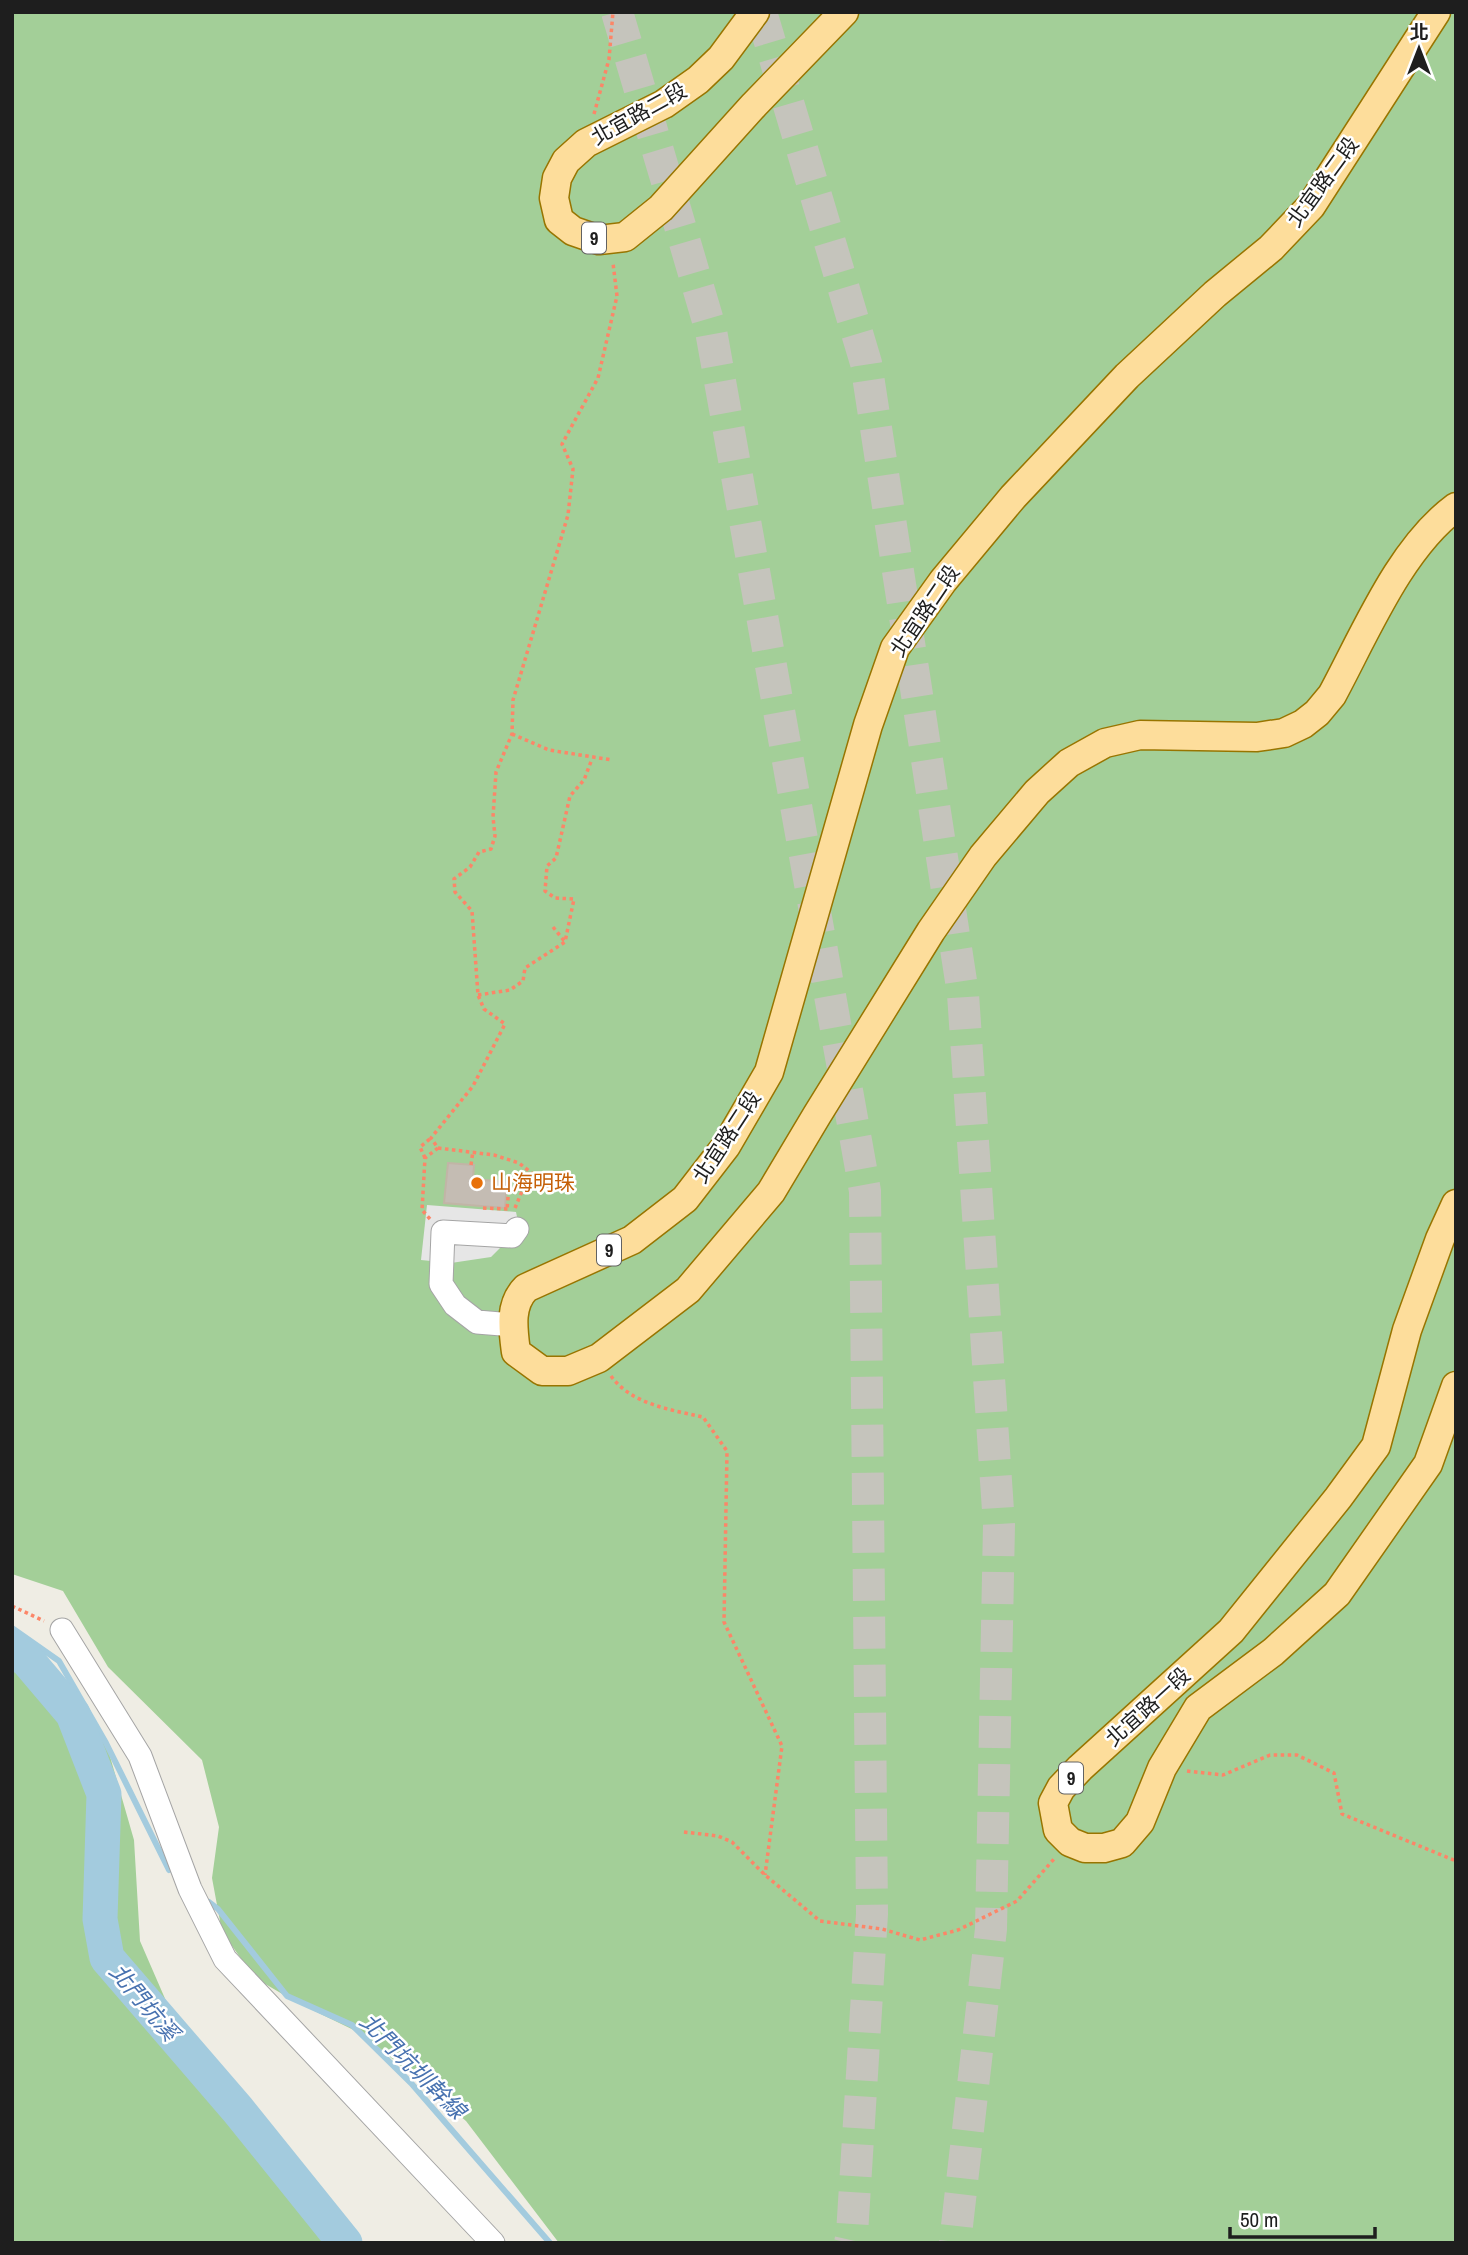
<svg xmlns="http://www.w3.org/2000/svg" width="1468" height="2255" font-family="'Archivo Narrow','Noto Sans TC',sans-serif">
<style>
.forest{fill:#a3cf98}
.parking{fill:#e6e6e6}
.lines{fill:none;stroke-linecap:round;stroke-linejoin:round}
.stream{stroke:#a3cbde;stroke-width:6}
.river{stroke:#a3cbde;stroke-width:35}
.building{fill:#c4bcb3;stroke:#c1b5a6;stroke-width:2}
.highway-tunnel{stroke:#c5c4bc;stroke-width:32;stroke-dasharray:32 16;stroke-linecap:butt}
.minor-casing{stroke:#a5a5a5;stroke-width:25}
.major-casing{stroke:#987500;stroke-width:31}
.path{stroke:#fc8668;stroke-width:3.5;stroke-dasharray:3.5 3.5;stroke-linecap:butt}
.minor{stroke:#fff;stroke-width:23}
.major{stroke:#fddd9b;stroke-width:28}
.food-dot{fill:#e8710a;stroke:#fff;stroke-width:2.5}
.labels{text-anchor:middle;stroke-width:5;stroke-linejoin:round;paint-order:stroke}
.shield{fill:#fff;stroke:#626262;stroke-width:2}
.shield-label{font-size:19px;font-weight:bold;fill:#1e1e1e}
.street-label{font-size:21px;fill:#1e1e1e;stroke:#fff}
.food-label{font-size:21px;fill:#c56008;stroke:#fff;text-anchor:start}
.water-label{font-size:23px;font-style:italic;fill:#4872b0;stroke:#fff}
</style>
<rect width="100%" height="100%" fill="#efede4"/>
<g class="forest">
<polygon points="12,12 1456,12 1456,2243 559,2243 466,2121 364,2035 296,2002 255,1978 222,1932 212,1878 219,1827 202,1760 108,1667 63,1591 12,1574"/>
<polygon points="12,1657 72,1686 107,1746 134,1840 140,1941 173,2017 255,2120 323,2243 12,2243"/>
</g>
<polygon class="parking" points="427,1205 516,1212 522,1240 500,1248 491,1257 451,1263 421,1260"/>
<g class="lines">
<g class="stream">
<polyline points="12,1628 59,1661 106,1743 169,1870"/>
<polyline points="209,1902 218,1909 287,1996 352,2025 411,2083 550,2243"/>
</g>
<polyline class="river" points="12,1648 28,1661 73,1714 104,1794 100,1919 107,1958 238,2110 345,2243"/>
</g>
<polygon class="building" points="448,1163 474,1165 473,1179 507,1182 505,1208 444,1203"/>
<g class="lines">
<g class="highway-tunnel">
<polyline points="617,12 711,331 865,1191 872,1914 852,2234 850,2243"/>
<polyline points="761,12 866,363 963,994 999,1525 991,1929 955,2243"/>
</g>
<g class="minor-casing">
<g id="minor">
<polyline points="513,1325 477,1322 455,1305 441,1284 443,1232 512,1236 517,1229"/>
<polyline points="62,1630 140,1756 190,1889 225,1959 493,2243"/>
</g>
</g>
<g class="major-casing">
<g id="major">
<polyline points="755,12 721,58 698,80 664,104 586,143 566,161 557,178 554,198 559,220 573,231 599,240 625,237 661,208 754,105 844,12"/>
<path d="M 1436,12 L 1311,206 L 1271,248 L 1215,294 L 1127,376 L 1013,497 L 943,581 L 895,648 L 868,725 L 769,1072 L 726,1146 L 685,1199 L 632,1240 L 526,1288 C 509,1305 513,1329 516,1352 L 542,1371 L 568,1371 L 599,1358 L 688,1290 L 771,1192 L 817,1115 L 931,931 L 983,856 L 1037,792 L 1069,763 L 1105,743 L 1140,735 L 1257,737 L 1284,733 L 1303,724 L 1317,713 L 1332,695 C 1365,634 1400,548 1456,507"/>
<polyline points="1456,1204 1440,1239 1407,1330 1376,1446 1338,1498 1231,1631 1080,1768 1061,1788 1053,1803 1058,1830 1070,1842 1085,1848 1104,1848 1122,1843 1140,1822 1162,1768 1198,1708 1273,1652 1337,1594 1428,1464 1456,1386"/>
</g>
</g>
<g class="path">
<polyline points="594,114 609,59 613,12"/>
<polyline points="512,734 549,750 612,760"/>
<polyline points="553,927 565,942"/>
<polyline points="478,995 510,990 523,981 525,968 565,942 574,899 555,898 545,891 547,866 556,858 570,796 584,780 592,759"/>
<polyline points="438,1148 494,1155 519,1163 549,1187"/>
<polyline points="425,1158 420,1147 431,1138"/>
<polyline points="471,1165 473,1151"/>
<polyline points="507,1185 509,1185 507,1210"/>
<polyline points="483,1208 509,1209"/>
<polyline points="515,1208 530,1172"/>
<polyline points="430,1219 422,1210 425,1158 438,1148 431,1138 473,1086 505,1024 484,1009 478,995 472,911 455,892 454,879 470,867 479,852 491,849 495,836 493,817 496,772 512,734 513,700 568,515 573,469 562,444 598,378 617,296 613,263"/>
<path d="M 611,1376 C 631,1404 671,1410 703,1417 L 727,1451 L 724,1622 L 782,1746 L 765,1875"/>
<polyline points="12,1606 44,1621"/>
<polyline points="1187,1771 1223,1775 1270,1755 1297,1755 1334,1773 1342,1814 1456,1861"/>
<polyline points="684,1832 718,1836 732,1842 765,1875 820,1921 882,1929 920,1940 958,1930 1017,1901 1054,1859"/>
</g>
<use href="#minor" class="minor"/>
<use href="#major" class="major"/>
</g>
<circle class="food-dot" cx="477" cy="1183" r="7"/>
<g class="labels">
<g class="shield">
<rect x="582" y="222.5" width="24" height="31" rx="5"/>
<rect x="597" y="1234.5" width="24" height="31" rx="5"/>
<rect x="1059" y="1762.5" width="24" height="31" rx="5"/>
</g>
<g class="shield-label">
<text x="594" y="245">9</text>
<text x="609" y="1257">9</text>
<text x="1071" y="1785">9</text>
</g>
<g class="street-label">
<text transform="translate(639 114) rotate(-29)" y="7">北宜路二段</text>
<text transform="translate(1323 182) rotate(-54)" y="7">北宜路二段</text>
<text transform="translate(925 611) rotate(-56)" y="7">北宜路二段</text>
<text transform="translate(727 1137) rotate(-57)" y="7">北宜路二段</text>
<text transform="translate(1148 1707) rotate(-42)" y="7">北宜路一段</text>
</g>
<g class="food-label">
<text x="491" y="1190">山海明珠</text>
</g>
<g class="water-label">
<text transform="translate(144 2002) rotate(50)" y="8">北門坑溪</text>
<text transform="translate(413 2066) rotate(45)" y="8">北門坑圳幹線</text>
</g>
</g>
<rect width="1468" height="2255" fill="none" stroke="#1e1e1e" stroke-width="28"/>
<g transform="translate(1419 49)" stroke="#ffffff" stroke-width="5" paint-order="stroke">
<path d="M0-5L12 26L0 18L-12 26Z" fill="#1e1e1e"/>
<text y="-10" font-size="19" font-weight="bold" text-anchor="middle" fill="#1e1e1e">北</text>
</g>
<path d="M1230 2227v10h145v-10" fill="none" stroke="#1e1e1e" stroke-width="3.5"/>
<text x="1240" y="2227" font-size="21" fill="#1e1e1e" stroke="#ffffff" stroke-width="5" paint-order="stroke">50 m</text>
</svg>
